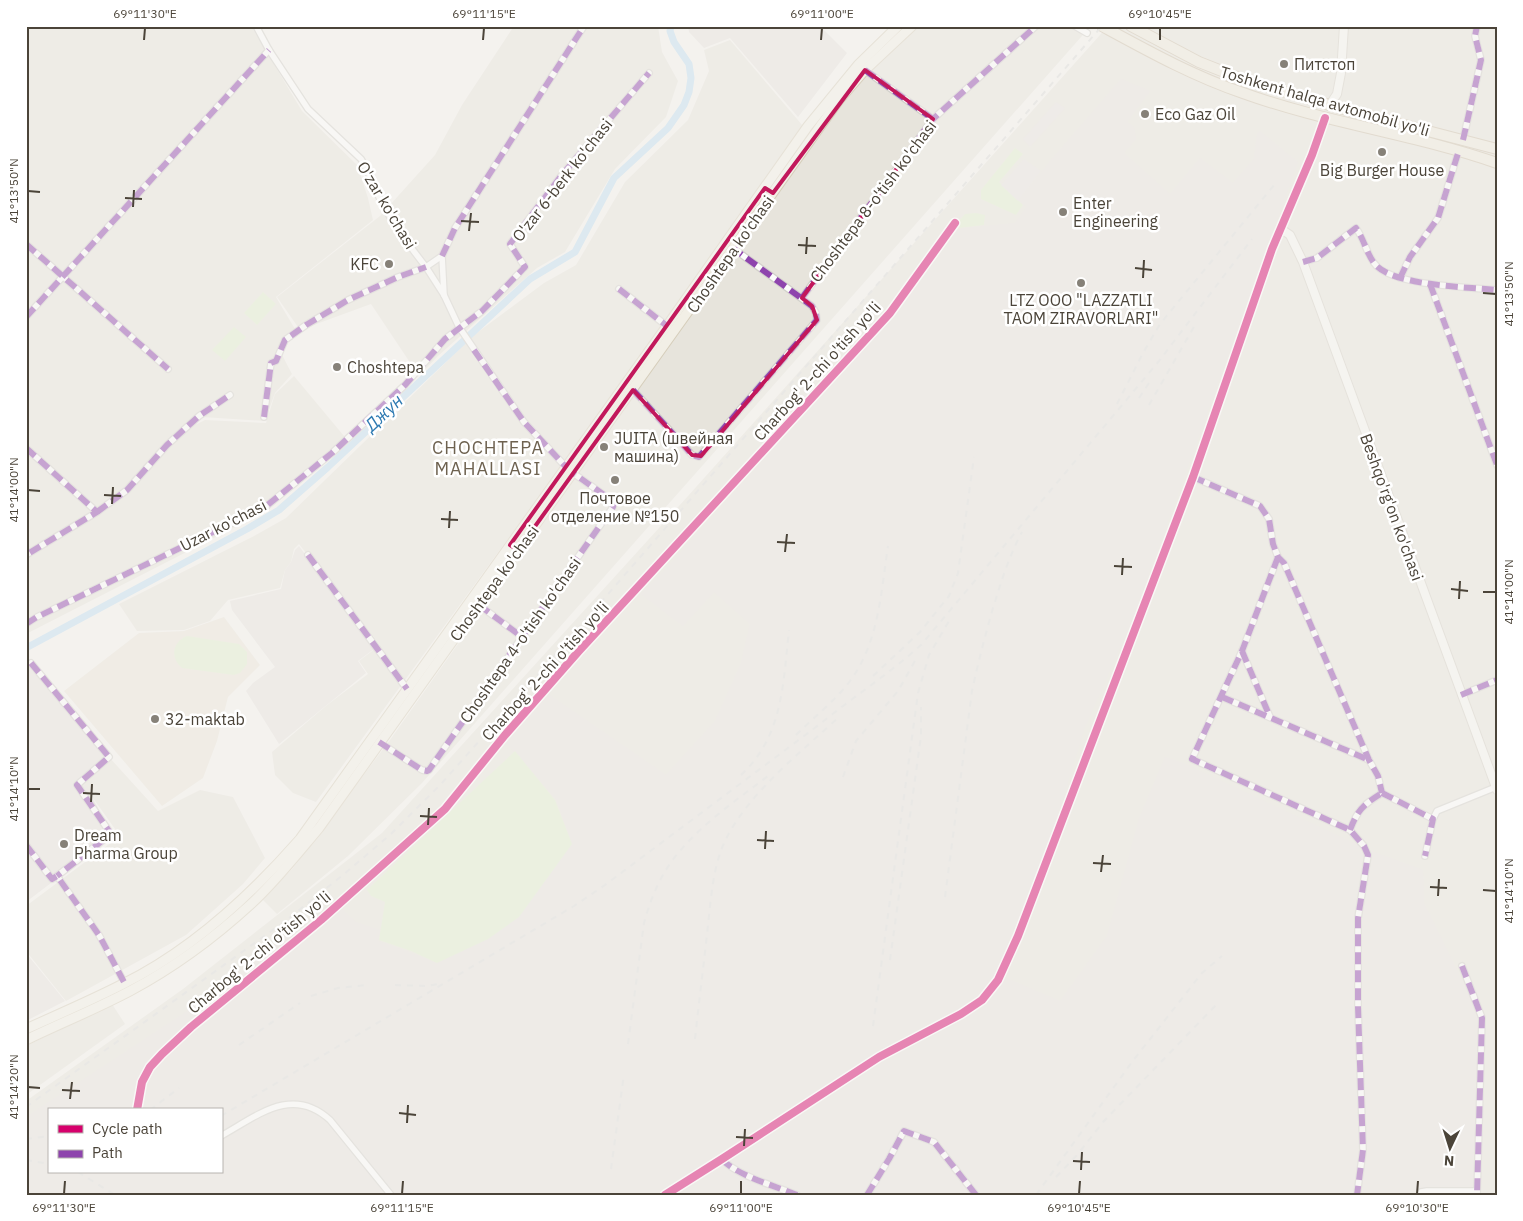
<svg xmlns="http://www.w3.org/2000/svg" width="1523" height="1221" font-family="'IBM Plex Sans',sans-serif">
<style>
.residential{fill:#e7e4dc;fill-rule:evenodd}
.industrial{fill:#e6e2de;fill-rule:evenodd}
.education{fill:#eae5da}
.green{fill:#e1eecf}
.parking{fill:#e6e3df}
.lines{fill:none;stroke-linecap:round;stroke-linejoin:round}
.canal{stroke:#c0ddf1;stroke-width:7}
.street-casing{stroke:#d2d0cb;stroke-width:8}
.secondary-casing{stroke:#d3cfc5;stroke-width:10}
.primary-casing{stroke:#d6cebb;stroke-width:11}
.highway-casing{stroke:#ccbfa9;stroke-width:12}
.street{stroke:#fdfdfc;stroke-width:5.5}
.secondary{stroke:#f7f6f1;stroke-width:8}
.primary{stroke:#f2efe6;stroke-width:9}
.highway{stroke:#ede8db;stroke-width:10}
.rail{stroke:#dbdbda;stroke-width:2;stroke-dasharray:6 6;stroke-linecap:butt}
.quiet{stroke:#8e44ad;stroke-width:6;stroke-dasharray:12 6;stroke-linecap:butt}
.cycleway-casing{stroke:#fff;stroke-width:11}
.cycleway{stroke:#d6006c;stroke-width:8}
.marked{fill:none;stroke:#c2185b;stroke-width:4;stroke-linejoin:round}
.ticks{fill:none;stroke:#4b4439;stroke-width:2}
.poi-dot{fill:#868178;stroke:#fff;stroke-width:2}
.labels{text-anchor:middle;stroke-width:5;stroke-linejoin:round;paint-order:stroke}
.poi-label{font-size:16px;fill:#4b4439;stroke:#fff;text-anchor:start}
.street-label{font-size:16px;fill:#4b4439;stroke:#fff}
.water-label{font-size:18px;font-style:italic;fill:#2e7ab2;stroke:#fff}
.neighbourhood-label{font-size:18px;letter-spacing:1px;fill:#6e6250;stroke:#fff}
.neatline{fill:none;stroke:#4b4439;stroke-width:2}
.ticks-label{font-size:12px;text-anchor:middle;fill:#4b4439}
</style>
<rect width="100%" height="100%" fill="#f4f2ee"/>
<g class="residential">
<polygon points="26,26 251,26 302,111 357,165 368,198 373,220 276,297 295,329 281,353 292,374 275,393 265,421 202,417 153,456 189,428 205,420 266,423 275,394 294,376 349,442 267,511 26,634 26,553 99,508 104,503 26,552"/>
<polygon points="514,26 658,26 662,52 678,81 666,117 615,169 565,252 537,268 438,356 419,376 371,304 300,330 277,297 380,216 435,155 462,105"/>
<polygon points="917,26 1085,26 1089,28 422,783 348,856 277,914 262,899 293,868 390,740 630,401 844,95 891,46"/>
<path d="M 1108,26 L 1497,26 L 1497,1195 L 26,1195 L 26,1101 L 183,989 L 382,833 L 688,496 ZM 49,1110 L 221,1110 L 221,1172 L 49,1172 Z"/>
<polygon points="730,40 803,126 698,278 316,802 293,793 275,775 272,752 327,705 368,674 359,661 380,645 308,551 306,553 299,544 294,549 291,562 285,570 280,588 228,600 210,621 184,630 137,631 119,604 254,536 286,518 474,335 544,283 576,265 625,182 688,120 709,71 704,50"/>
<polygon points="109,757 158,811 200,790 233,797 265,858 243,884 186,935 66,1001 26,951 26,906 120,836 83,784"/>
<polygon points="112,1004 125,1024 26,1095 26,1046"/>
</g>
<g class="industrial">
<polygon points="688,26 825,26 823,29 847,53 798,117 730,38 704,48 689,32"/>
<path d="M 1121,79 L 1150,91 L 1127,122 L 1134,127 L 1136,139 L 1124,153 L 1170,194 L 1200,158 L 1233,183 L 1254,159 L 1257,134 L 1260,131 L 1298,162 L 1131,623 L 1085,727 L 1048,846 L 997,974 L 1060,1001 L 1107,936 L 1139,819 L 1165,757 L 1183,763 L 1371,851 L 1423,870 L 1424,903 L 1480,1017 L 1473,1195 L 26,1195 L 26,1117 L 215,993 L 323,907 L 339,906 L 356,922 L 380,930 L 378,941 L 437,963 L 488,939 L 572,844 L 557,800 L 505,742 L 548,694 L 666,775 L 715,721 L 741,663 L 750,624 L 714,592 L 683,626 L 641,594 L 673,561 L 888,320 L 959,229 L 1015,223 L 1027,207 L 1018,201 L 1050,161 ZM 49,1110 L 221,1110 L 221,1172 L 49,1172 Z"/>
<polygon points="299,546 374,649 358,661 366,673 279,744 246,691 253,683 275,667 232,610 230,601 281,589 285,570 291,562 295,550"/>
<polygon points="26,655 106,757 85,784 113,836 26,902"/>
<polygon points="26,953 65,1001 26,1021"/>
</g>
<polygon class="education" points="224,617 260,665 228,697 217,741 203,778 162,806 64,691 139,633 184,631"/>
<g class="green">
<polygon points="1015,148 1023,154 999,182 1023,205 1016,215 981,199 981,190"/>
<polygon points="976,213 985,215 984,225 958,228 956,224 965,214"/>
<polygon points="263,292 276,304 257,325 244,313"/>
<polygon points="234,327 246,337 225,361 212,350"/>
<path d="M 187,636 L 239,644 L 247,652 L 247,664 L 240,673 L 234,675 L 182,668 C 170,658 172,642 187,636 Z"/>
<polygon points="515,751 555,800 572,844 519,917 488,939 437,963 411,951 379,940 385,902 371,896 367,890"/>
</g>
<g class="parking">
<polygon points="1056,102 1065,108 1030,147 1023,139"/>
<polygon points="1024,159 1041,171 1018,201 1001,185"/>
</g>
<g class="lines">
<polyline class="canal" points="26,648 247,529 279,510 328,467 530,279 575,252 614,178 668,128 684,105 689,92 691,78 689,64 674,42 670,31 671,26"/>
<g class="street-casing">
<g id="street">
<path d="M 256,26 L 269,50 L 308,109 L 361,159 C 370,173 375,190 383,205 C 395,227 411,248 426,267 L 398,277 L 348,300 L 306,325 L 285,340 L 276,361 L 271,363 L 264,417"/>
<polyline points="1075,26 1087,33"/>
<polyline points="865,70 933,119"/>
<polyline points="1463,140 1481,60 1475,36 1477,26"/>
<polyline points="26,244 168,369"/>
<polyline points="442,256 426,267 444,295 459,327 524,422 566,467"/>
<path d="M 1303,262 L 1317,258 L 1356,228 C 1364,239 1366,252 1374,263 C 1390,286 1469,287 1497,290"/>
<polyline points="1400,278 1410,257 1438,218 1459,150"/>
<polyline points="1430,284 1497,465"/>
<polyline points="619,289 667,326"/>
<polyline points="444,295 442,256 455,228 584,26"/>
<polyline points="802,298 933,119 1036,26"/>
<polyline points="26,317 269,50"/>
<polyline points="633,390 692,455 699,457 817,320 816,313 812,306 734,249"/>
<polyline points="26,448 97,512 26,555"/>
<polyline points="1193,477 1260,506 1269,519 1273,544 1278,557 1284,563 1369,760 1378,776 1382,793"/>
<polyline points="97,512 127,490 167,445 199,416 230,395"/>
<polyline points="308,555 407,689"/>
<polyline points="1278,557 1242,651 1192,759 1350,830 1364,846 1368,855 1358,918 1358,1007 1363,1150 1357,1195"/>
<polyline points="479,605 522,637"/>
<polyline points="26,624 37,617 265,507 332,453 405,385 445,339 482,311 525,267 510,244 561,176 649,73"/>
<polyline points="1242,651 1270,717"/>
<polyline points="31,663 109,757 77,785 111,834 57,876"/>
<polyline points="1461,695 1497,680"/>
<polyline points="1222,697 1369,760"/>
<polyline points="379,742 422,770 427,771 429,770 613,507 614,502 573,473"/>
<polyline points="1382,793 1433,819"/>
<path d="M 1350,830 C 1358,809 1363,805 1382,793"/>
<polyline points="26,845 52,879 57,876 99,935 125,984"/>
<polyline points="1425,856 1433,819 1437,811 1496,787"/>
<polyline points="1462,966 1482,1018 1477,1195"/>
<polyline points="137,1110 142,1082 150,1067 162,1054 191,1027 321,920 445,809 505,735 578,652 890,313 955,223"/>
<path d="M 221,1136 C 257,1116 292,1085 330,1120 L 391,1195"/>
<path d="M 722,1159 C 735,1175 778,1187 797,1195"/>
<polyline points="867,1195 889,1159 904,1131 934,1142 976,1195"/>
<polyline points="1419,1195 1421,1192 1427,1191 1477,1191"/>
</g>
</g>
<g class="secondary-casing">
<g id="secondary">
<polyline points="1329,106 1337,94 1341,73 1344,26"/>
<polyline points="1281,229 1290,235 1303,262 1497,790"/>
<polyline points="665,1195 722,1159 879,1057 961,1014 982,1000 998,980 1018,936 1193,477 1272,249 1312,155 1325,118"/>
</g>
</g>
<g class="primary-casing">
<g id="primary">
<path d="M 26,1029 C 59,1014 92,1000 123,984 C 190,951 251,895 300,839 L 667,326 L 808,126 L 858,65 L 898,26"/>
<path d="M 26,1040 C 61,1023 96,1009 130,991 C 173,968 215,937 251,904 C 276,881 297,854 319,828 L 839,100 L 865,70 L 912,26"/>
</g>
</g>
<g class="highway-casing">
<g id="highway">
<path d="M 1102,26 C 1148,51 1193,76 1243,93 C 1326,123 1414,134 1497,163"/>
<polyline points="1131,26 1199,62 1242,79 1343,109 1497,149"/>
</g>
</g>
<use href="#street" class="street"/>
<use href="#secondary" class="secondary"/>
<use href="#primary" class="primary"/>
<use href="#highway" class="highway"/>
<g class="rail">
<polyline points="1139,398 1151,380"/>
<polyline points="1117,404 1143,353 1160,324 1275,184"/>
<polyline points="1149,405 1195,325"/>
<polyline points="873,676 920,632 949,596 958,573 974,457"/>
<path d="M 796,735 C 814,717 835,701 850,681 C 879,642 881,592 888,546"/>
<path d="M 741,775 C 783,736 783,684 789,630"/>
<polyline points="843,777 856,741 898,691 916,659"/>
<path d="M 945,897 L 972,691 C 978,663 985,636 993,608 C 1001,582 1009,556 1022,532"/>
<polyline points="890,960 921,736 921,707"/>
<polyline points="395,985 426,986 439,984"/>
<polyline points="311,996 338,988 366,985"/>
<polyline points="873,1026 918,693 929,655 949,621"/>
<path d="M 695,1039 C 699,1001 704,963 708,925 C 711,898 713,868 724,843 C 747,794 800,753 839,717"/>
<path d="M 628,1044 L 644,923 C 651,897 662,871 680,851 C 702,824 739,798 768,776"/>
<polyline points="239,1045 300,1003"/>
<polyline points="26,1107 284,922 343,875 391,834 441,784 522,693 1102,26"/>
<polyline points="150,1110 179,1088"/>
<path d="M 221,1116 L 574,906 L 605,885 L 820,724 C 853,697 889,674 921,645 L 1159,361 L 1252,239"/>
<polyline points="26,1139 49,1136"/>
<polyline points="26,1160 49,1164"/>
<polyline points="611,1169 624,1074"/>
<polyline points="78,1172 115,1195"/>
<polyline points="1056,1177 1078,1154 1103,1122 1217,1004"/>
<polyline points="1036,1195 1132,1062 1202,973 1222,956"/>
</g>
<g class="quiet">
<polyline points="865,70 933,119"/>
<polyline points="1463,140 1481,60 1475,36 1477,26"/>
<polyline points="26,244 168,369"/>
<polyline points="442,256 455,228 584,26"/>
<path d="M 1303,262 L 1317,258 L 1356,228 C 1364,239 1366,252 1374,263 C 1390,286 1469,287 1497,290"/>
<polyline points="1400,278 1410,257 1438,218 1459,150"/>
<polyline points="1430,284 1497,465"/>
<polyline points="619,289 667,326"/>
<polyline points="802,298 933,119 1036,26"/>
<polyline points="26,317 269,50"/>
<polyline points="474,350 524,422 566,467"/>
<polyline points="633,390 692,455 699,457 817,320 816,313 812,306 734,249"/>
<polyline points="264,417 271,363 276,361 285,340 306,325 348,300 398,277 426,267"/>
<polyline points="26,448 97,512 26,555"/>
<polyline points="1193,477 1260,506 1269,519 1273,544 1278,557 1284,563 1369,760 1378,776 1382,793"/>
<polyline points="97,512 127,490 167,445 199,416 230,395"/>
<polyline points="308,555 407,689"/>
<polyline points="1278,557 1242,651 1192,759 1350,830 1364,846 1368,855 1358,918 1358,1007 1363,1150 1357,1195"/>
<polyline points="479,605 522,637"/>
<polyline points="26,624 37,617 265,507 332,453 405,385 445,339 482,311 525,267 510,244 561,176 649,73"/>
<polyline points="1242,651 1270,717"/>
<polyline points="31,663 109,757 77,785 111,834 57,876"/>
<polyline points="1461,695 1497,680"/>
<polyline points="1222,697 1369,760"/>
<polyline points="379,742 422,770 427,771 429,770 613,507 614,502 573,473"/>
<polyline points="1382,793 1433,819 1425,856"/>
<path d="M 1350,830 C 1358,809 1363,805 1382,793"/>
<polyline points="26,845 52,879 57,876 99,935 125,984"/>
<polyline points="1462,966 1482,1018 1477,1195"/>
<path d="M 722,1159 C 735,1175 778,1187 797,1195"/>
<polyline points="867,1195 889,1159 904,1131 934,1142 976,1195"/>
</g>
<g class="cycleway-casing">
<g id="cycleway">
<polyline points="137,1110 142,1082 150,1067 162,1054 191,1027 321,920 445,809 505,735 578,652 890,313 955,223"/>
<polyline points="665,1195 722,1159 879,1057 961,1014 982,1000 998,980 1018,936 1193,477 1272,249 1312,155 1325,118"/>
</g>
</g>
<use href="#cycleway" class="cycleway"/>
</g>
<path d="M0 0H1523V1221H0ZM 865,70 L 933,119 L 802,298 L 812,306 L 817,320 L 701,456 L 692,455 L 633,390 L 518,550 L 510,545 L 765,188 L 773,193 Z" fill="#f4f2ee" fill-opacity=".55" fill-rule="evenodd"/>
<path class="marked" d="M 865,70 L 933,119 L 802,298 L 812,306 L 817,320 L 701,456 L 692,455 L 633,390 L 518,550 L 510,545 L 765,188 L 773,193 Z"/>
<path class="ticks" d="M 144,40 L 145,28M 483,40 L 484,28M 821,40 L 822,28M 1160,40 L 1160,28M 28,191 L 40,192M 125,198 L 142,199M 133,207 L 134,190M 461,221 L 479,222M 469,231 L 471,213M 798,245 L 816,246M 806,254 L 807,237M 1135,268 L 1152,270M 1143,278 L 1144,260M 1483,293 L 1496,294M 28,490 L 40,491M 104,495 L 121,496M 112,504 L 113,487M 441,519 L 458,520M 449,528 L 450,511M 777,542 L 795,543M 785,552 L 787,534M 1114,566 L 1132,567M 1122,575 L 1123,558M 1451,589 L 1468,591M 1483,592 L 1496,592M 1459,599 L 1460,581M 28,789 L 40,789M 83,793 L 100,794M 91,802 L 92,784M 420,816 L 437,817M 428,825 L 429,808M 757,840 L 774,841M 765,849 L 766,831M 1093,863 L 1111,864M 1101,872 L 1103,855M 1430,887 L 1447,888M 1483,890 L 1496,891M 1438,896 L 1439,879M 28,1087 L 40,1088M 62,1090 L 80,1091M 70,1099 L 72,1082M 399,1113 L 416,1115M 407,1123 L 408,1105M 736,1137 L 753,1138M 744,1146 L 745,1129M 1073,1161 L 1090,1162M 1081,1170 L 1082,1152M 64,1194 L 65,1181M 402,1194 L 403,1181M 741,1194 L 741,1181M 1079,1194 L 1080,1181M 1417,1194 L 1418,1181"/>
<g class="poi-dot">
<circle cx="1284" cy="64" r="5"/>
<circle cx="1145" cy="114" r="5"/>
<circle cx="1382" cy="152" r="5"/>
<circle cx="1063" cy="212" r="5"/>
<circle cx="389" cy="264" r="5"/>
<circle cx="1081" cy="283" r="5"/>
<circle cx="337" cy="367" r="5"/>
<circle cx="604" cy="447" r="5"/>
<circle cx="615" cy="480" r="5"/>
<circle cx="155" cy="719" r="5"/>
<circle cx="64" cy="844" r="5"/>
</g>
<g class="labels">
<g class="poi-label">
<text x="1294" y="70">Питстоп</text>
<text x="1155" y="120">Eco Gaz Oil</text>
<text x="1382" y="176" text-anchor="middle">Big Burger House</text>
<text x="1073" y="209">Enter<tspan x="1073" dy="18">Engineering</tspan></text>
<text x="379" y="270" text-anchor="end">KFC</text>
<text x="1081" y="306" text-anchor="middle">LTZ OOO "LAZZATLI<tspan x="1081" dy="18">TAOM ZIRAVORLARI"</tspan></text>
<text x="347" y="373">Choshtepa</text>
<text x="614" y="444">JUITA (швейная<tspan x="614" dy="18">машина)</tspan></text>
<text x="615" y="504" text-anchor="middle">Почтовое<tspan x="615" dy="18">отделение №150</tspan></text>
<text x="165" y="725">32-maktab</text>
<text x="74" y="841">Dream<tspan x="74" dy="18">Pharma Group</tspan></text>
</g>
<g class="street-label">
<text transform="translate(1325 101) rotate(16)" y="6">Toshkent halqa avtomobil yo'li</text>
<text transform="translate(562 180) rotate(-52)" y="6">O'zar 6-berk ko'chasi</text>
<text transform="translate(873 201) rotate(-53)" y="6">Choshtepa 8-o'tish ko'chasi</text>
<text transform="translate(387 205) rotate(59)" y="6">O'zar ko'chasi</text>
<text transform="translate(730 254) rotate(-55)" y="6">Choshtepa ko'chasi</text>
<text transform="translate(817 371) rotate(-48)" y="6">Charbog' 2-chi o'tish yo'li</text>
<text transform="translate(1392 507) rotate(70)" y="6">Beshqo'rg'on ko'chasi</text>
<text transform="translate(223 525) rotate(-27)" y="6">Uzar ko'chasi</text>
<text transform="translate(494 583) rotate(-54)" y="6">Choshtepa ko'chasi</text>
<text transform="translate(520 640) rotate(-55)" y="6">Choshtepa 4-o'tish ko'chasi</text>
<text transform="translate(545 671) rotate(-48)" y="6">Charbog' 2-chi o'tish yo'li</text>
<text transform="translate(259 952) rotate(-40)" y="6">Charbog' 2-chi o'tish yo'li</text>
</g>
<g class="water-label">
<text transform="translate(384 413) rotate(-43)" y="6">Джун</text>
</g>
<g class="neighbourhood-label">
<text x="488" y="454">CHOCHTEPA<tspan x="488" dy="21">MAHALLASI</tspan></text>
</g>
</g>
<rect width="1523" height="1221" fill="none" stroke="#ffffff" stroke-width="55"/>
<rect x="48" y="1108" width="175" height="65" fill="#ffffff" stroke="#b7b4b0"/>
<rect x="58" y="1125" width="25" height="8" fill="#d6006c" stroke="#b7b4b0"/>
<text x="92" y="1134" font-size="15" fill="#4b4439">Cycle path</text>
<rect x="58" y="1150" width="25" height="8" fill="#8e44ad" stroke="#b7b4b0"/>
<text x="92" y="1158" font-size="15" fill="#4b4439">Path</text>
<g transform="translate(1450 1148) rotate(184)" stroke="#ffffff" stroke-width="4" paint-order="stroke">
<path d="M0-4L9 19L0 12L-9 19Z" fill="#4b4439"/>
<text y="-8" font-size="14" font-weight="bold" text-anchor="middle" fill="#4b4439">N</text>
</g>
<rect x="28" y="28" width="1468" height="1166" class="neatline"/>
<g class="ticks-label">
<text x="145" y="18">69°11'30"E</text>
<text x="484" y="18">69°11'15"E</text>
<text x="822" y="18">69°11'00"E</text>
<text x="1160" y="18">69°10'45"E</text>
<text transform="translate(14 191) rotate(-90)" y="4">41°13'50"N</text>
<text transform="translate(1509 294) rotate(-90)" y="4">41°13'50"N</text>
<text transform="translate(14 490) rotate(-90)" y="4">41°14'00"N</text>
<text transform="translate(1509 592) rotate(-90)" y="4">41°14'00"N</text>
<text transform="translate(14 789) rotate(-90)" y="4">41°14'10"N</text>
<text transform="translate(1509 891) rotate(-90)" y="4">41°14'10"N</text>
<text transform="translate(14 1087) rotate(-90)" y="4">41°14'20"N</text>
<text x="64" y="1212">69°11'30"E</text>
<text x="402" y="1212">69°11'15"E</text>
<text x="741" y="1212">69°11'00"E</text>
<text x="1079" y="1212">69°10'45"E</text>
<text x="1417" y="1212">69°10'30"E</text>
</g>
</svg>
